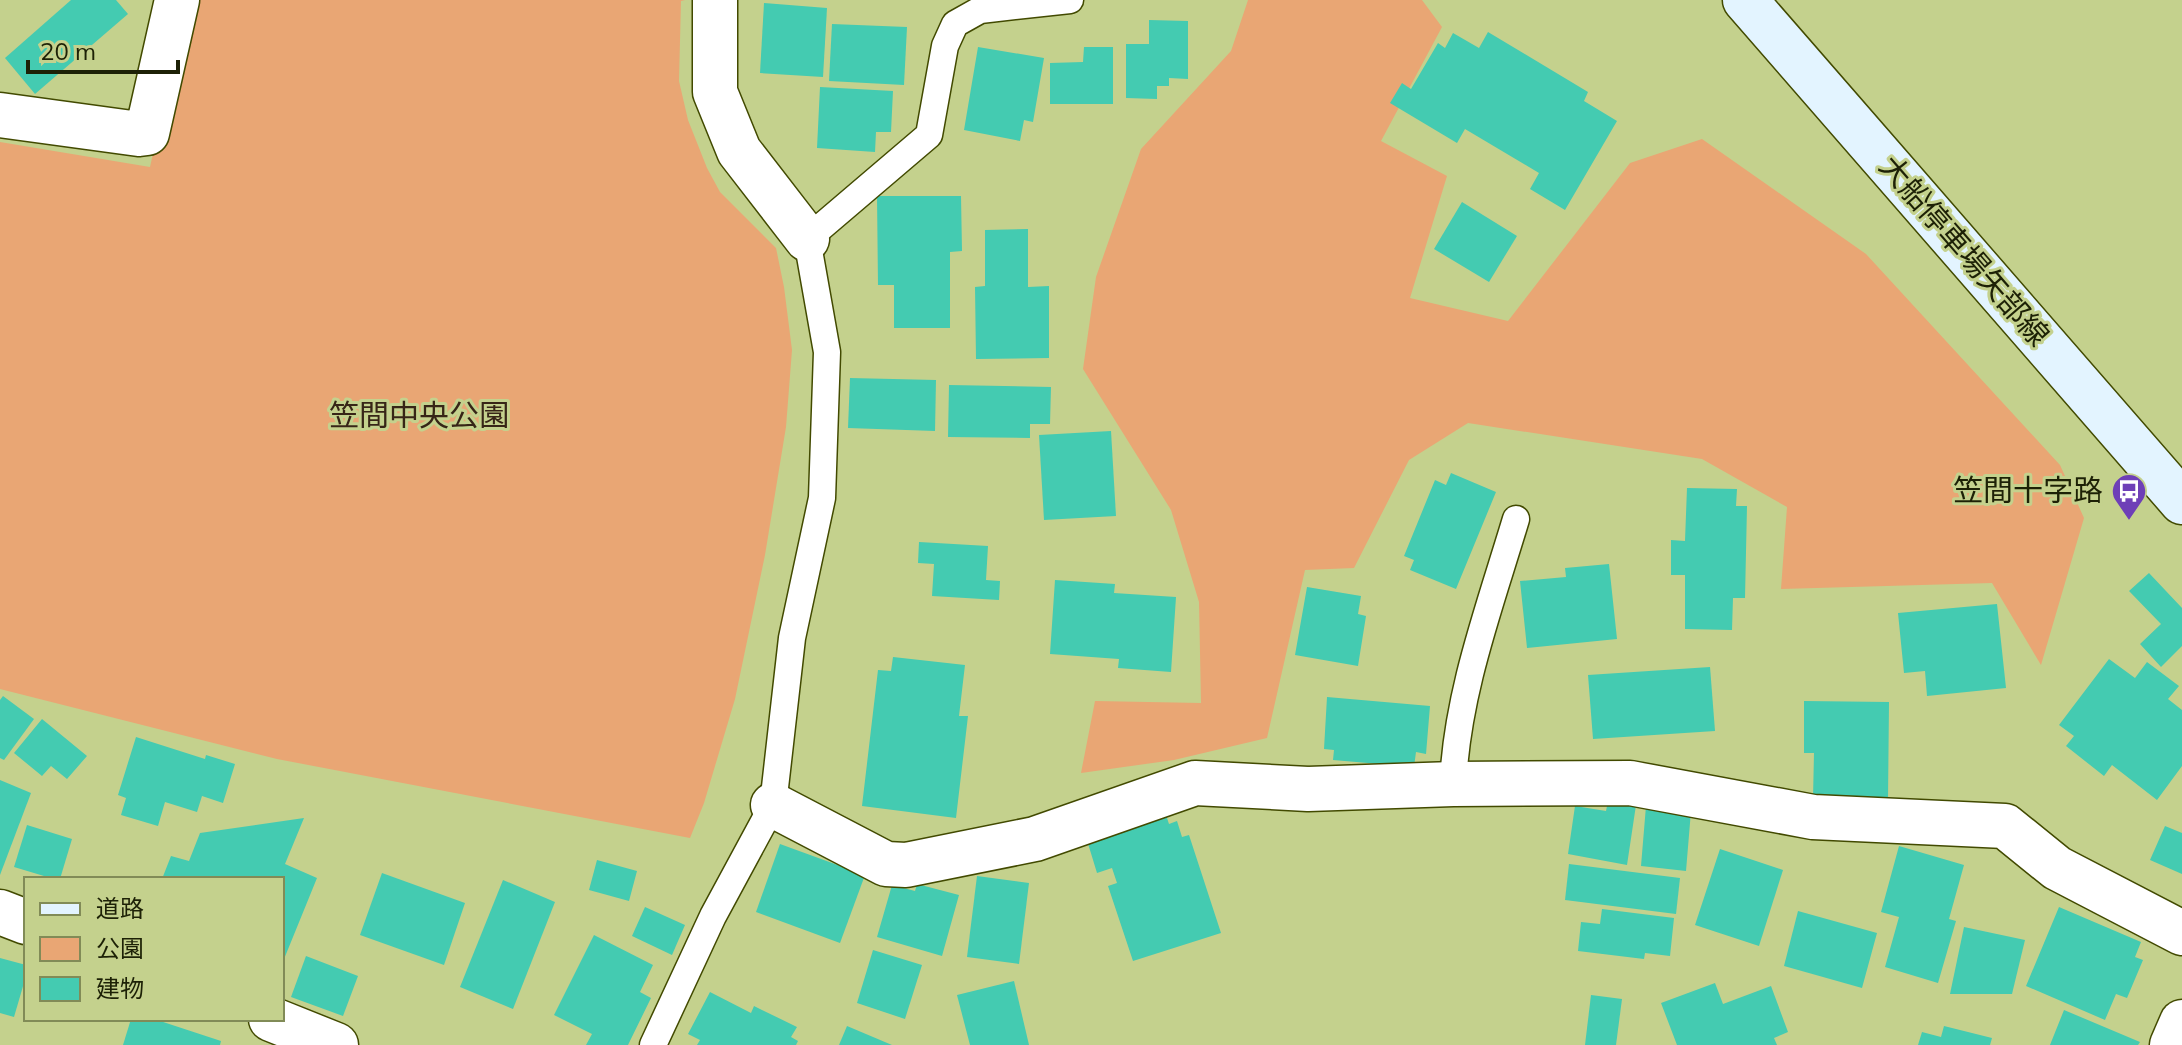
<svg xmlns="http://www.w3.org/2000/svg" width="2182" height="1045" font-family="Mulish,'Noto Sans JP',sans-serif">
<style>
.green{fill:#e9a674}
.building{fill:#44cbb1}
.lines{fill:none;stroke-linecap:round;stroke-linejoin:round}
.service-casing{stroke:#424a00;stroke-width:29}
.minor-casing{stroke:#424a00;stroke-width:47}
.tertiary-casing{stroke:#424a00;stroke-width:47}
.secondary-casing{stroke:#424a00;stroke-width:47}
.service{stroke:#fff;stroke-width:26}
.minor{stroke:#fff;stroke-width:44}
.tertiary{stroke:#fff;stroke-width:44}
.secondary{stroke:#e3f4ff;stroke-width:44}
.labels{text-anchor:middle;stroke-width:6;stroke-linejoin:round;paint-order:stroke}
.street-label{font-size:30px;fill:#1d2106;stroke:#c4d18d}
.park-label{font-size:30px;fill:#372517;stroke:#c4d18d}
.poi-label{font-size:30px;fill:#1d2106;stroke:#c4d18d;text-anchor:end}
</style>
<rect width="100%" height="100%" fill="#c4d18d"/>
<g class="green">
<polygon points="187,0 685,0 681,1 679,81 688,120 707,168 720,192 776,248 784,287 792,350 786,427 765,555 735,699 704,803 690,838 277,759 0,689 0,142 150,167"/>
<polygon points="1248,0 1422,0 1442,27 1381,141 1447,176 1410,298 1508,321 1630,163 1702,139 1866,254 2060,465 2084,518 2041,665 1992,583 1781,589 1787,507 1702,459 1468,423 1409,460 1354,568 1305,570 1267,738 1174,760 1081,773 1095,701 1201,703 1199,602 1171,510 1083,369 1096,277 1141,149 1231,51"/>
</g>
<g class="building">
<polygon points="71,0 116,0 128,14 35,94 5,58"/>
<polygon points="764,3 827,8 823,77 760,73"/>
<polygon points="1149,20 1188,21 1188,79 1169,78 1169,86 1157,86 1157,99 1126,98 1126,44 1149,44"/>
<polygon points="832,24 907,27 904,85 829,81"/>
<polygon points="1488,32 1588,92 1584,101 1617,121 1565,210 1530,189 1539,173 1465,129 1457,143 1390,103 1402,83 1411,89 1438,43 1445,48 1453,33 1479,48"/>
<polygon points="978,47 1044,58 1033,122 1024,120 1020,141 964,130"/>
<polygon points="1084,47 1113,47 1113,104 1050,104 1050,63 1083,62"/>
<polygon points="820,87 893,91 891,132 876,132 875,152 817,148"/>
<polygon points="877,196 961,196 962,251 950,252 950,328 894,328 894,285 878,285"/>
<polygon points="1462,202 1517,236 1489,282 1434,249"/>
<polygon points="1028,229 1028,287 1049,286 1049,358 976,359 975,287 985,286 985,230"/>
<polygon points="850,378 936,380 935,431 848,428"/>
<polygon points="949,385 1051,387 1050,424 1030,424 1030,438 948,437"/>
<polygon points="1111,431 1116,516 1044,520 1039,435"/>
<polygon points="1451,473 1496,492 1456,589 1410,570 1414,560 1404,556 1435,480 1446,485"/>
<polygon points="1687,488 1737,489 1736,506 1747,506 1745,598 1733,598 1732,630 1685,629 1685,575 1671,575 1671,540 1685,541"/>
<polygon points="919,542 988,546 986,580 1000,581 999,600 932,596 934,564 918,563"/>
<polygon points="1609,564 1617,639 1527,648 1520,581 1566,577 1565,568"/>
<polygon points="2149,573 2182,608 2182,646 2161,667 2140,644 2161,624 2129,591"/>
<polygon points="1055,580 1115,584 1114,593 1176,597 1171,672 1118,668 1119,659 1050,654"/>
<polygon points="1307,587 1361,596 1358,614 1366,616 1358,666 1295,655"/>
<polygon points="1997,604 2006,688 1927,696 1925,671 1904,673 1898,613"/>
<polygon points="893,657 965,665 959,716 968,716 956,818 862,806 878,670 891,671"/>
<polygon points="2109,659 2135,678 2147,662 2179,686 2168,699 2182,710 2182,766 2157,800 2112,765 2104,776 2066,746 2074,736 2059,725"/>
<polygon points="1710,667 1715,731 1593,739 1588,675"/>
<polygon points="3,696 34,719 4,760 0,758 0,700"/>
<polygon points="1327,697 1430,706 1426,754 1416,752 1414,767 1333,760 1334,750 1324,749"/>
<polygon points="1804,701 1889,702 1888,800 1813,799 1814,753 1804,753"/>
<polygon points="42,719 87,756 67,779 51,766 42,776 14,753"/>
<polygon points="136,737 205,759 206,755 235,764 223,803 202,796 197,812 165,802 158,826 121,815 126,798 118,795"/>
<polygon points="0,780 31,793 0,875"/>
<polygon points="1608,801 1636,805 1627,865 1568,854 1575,806 1606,811"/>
<polygon points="1646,806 1691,811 1686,871 1641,866"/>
<polygon points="1165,812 1169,824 1177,821 1182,837 1189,835 1221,933 1133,961 1108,886 1117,883 1112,868 1097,873 1086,837"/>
<polygon points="304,818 285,864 317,878 282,964 282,879 162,879 171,856 189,861 200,833"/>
<polygon points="27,825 72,839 60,879 54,879 14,867"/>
<polygon points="2165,826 2182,833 2182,874 2150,860"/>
<polygon points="780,844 865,875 840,943 756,912"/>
<polygon points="1899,846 1964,865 1949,919 1956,921 1938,983 1885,967 1899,917 1881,912"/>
<polygon points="1720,849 1783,870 1759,946 1695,925"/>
<polygon points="597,860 637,871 629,901 589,890"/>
<polygon points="1569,864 1680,878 1676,914 1565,900"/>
<polygon points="382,873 465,903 444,965 360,935"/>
<polygon points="977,876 1029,883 1019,964 967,957"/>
<polygon points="503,880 555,902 513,1009 460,987"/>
<polygon points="917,884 959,895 942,956 877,937 892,885 915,891"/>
<polygon points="645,907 685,925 672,955 632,936"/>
<polygon points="2059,907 2141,942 2135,957 2143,960 2127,998 2116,994 2105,1020 2026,986"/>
<polygon points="1602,909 1674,918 1670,956 1645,953 1644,959 1578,951 1581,922 1600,924"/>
<polygon points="1798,911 1877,933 1862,988 1784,966"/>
<polygon points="1964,927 2025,940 2012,994 1950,994"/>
<polygon points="594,935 653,965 640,992 651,998 628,1045 586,1045 592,1034 554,1015"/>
<polygon points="873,950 922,965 905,1019 857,1003"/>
<polygon points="306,956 358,976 343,1016 291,997"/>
<polygon points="0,958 26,965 26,976 14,1017 0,1013"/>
<polygon points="1014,981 1029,1045 970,1045 957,995"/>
<polygon points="1715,983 1723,1004 1771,986 1788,1032 1774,1038 1777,1045 1677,1045 1661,1003"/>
<polygon points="710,992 751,1013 754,1006 797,1027 791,1037 798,1041 796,1045 697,1045 700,1040 688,1034"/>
<polygon points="1591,995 1622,999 1616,1045 1585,1045"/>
<polygon points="2064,1010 2140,1042 2138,1045 2050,1045"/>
<polygon points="131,1019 154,1019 221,1041 220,1045 123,1045"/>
<polygon points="847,1026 892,1045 839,1045"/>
<polygon points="1944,1026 1992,1038 1990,1045 1918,1045 1922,1032 1941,1037"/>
</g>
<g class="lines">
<g class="service-casing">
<g id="service">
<path d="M 1453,784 C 1457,693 1490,606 1516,519"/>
<polyline points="653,1045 713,916 773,805 792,638 822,498 827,352 807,239 929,135 945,46 955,24 980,10 1070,0"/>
</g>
</g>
<g class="minor-casing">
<g id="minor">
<polyline points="715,0 715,92 739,151 807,239"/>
<polyline points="0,115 139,134 147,133 177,0"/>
<polyline points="773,805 886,864 906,865 1035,839 1195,783 1308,789 1453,784 1630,783 1813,817 2005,826 2057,868 2182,933"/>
<polyline points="2172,1045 2182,1022"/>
</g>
</g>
<g class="tertiary-casing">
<g id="tertiary">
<polyline points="0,912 26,922"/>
<polyline points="271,1019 336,1045"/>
</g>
</g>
<g class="secondary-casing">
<polyline id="secondary" points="1745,0 2182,502"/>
</g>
<use href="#service" class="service"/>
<use href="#minor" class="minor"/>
<use href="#tertiary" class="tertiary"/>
<use href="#secondary" class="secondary"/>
</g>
<defs>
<g id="bus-pin" transform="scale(1.8)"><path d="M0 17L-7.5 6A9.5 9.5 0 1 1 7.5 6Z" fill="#6e3fb7" stroke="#c4d18d"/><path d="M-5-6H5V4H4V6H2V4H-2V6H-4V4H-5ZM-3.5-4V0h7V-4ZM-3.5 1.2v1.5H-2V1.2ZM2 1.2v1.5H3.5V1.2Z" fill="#fff"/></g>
</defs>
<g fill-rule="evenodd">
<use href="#bus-pin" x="2129" y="491"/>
</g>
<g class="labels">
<g class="street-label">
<text transform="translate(1964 251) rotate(49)" y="10">大船停車場矢部線</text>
</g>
<g class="park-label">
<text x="419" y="426">笠間中央公園</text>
</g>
<g class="poi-label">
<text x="2103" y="501">笠間十字路</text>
</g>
</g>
<rect x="24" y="877" width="260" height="144" fill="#c4d18d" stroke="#818b57" stroke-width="2"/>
<rect x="40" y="903" width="40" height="12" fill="#e3f4ff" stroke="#818b57" stroke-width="2"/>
<text x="96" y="917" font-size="24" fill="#1d2106">道路</text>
<rect x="40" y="937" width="40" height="24" fill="#e9a674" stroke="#818b57" stroke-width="2"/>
<text x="96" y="957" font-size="24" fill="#1d2106">公園</text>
<rect x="40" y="977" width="40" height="24" fill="#44cbb1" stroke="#818b57" stroke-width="2"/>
<text x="96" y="997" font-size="24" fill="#1d2106">建物</text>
<path d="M28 60v12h150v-12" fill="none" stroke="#1d2106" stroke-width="4"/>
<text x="40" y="60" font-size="24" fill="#1d2106" stroke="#c4d18d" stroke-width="6" paint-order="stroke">20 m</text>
</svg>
